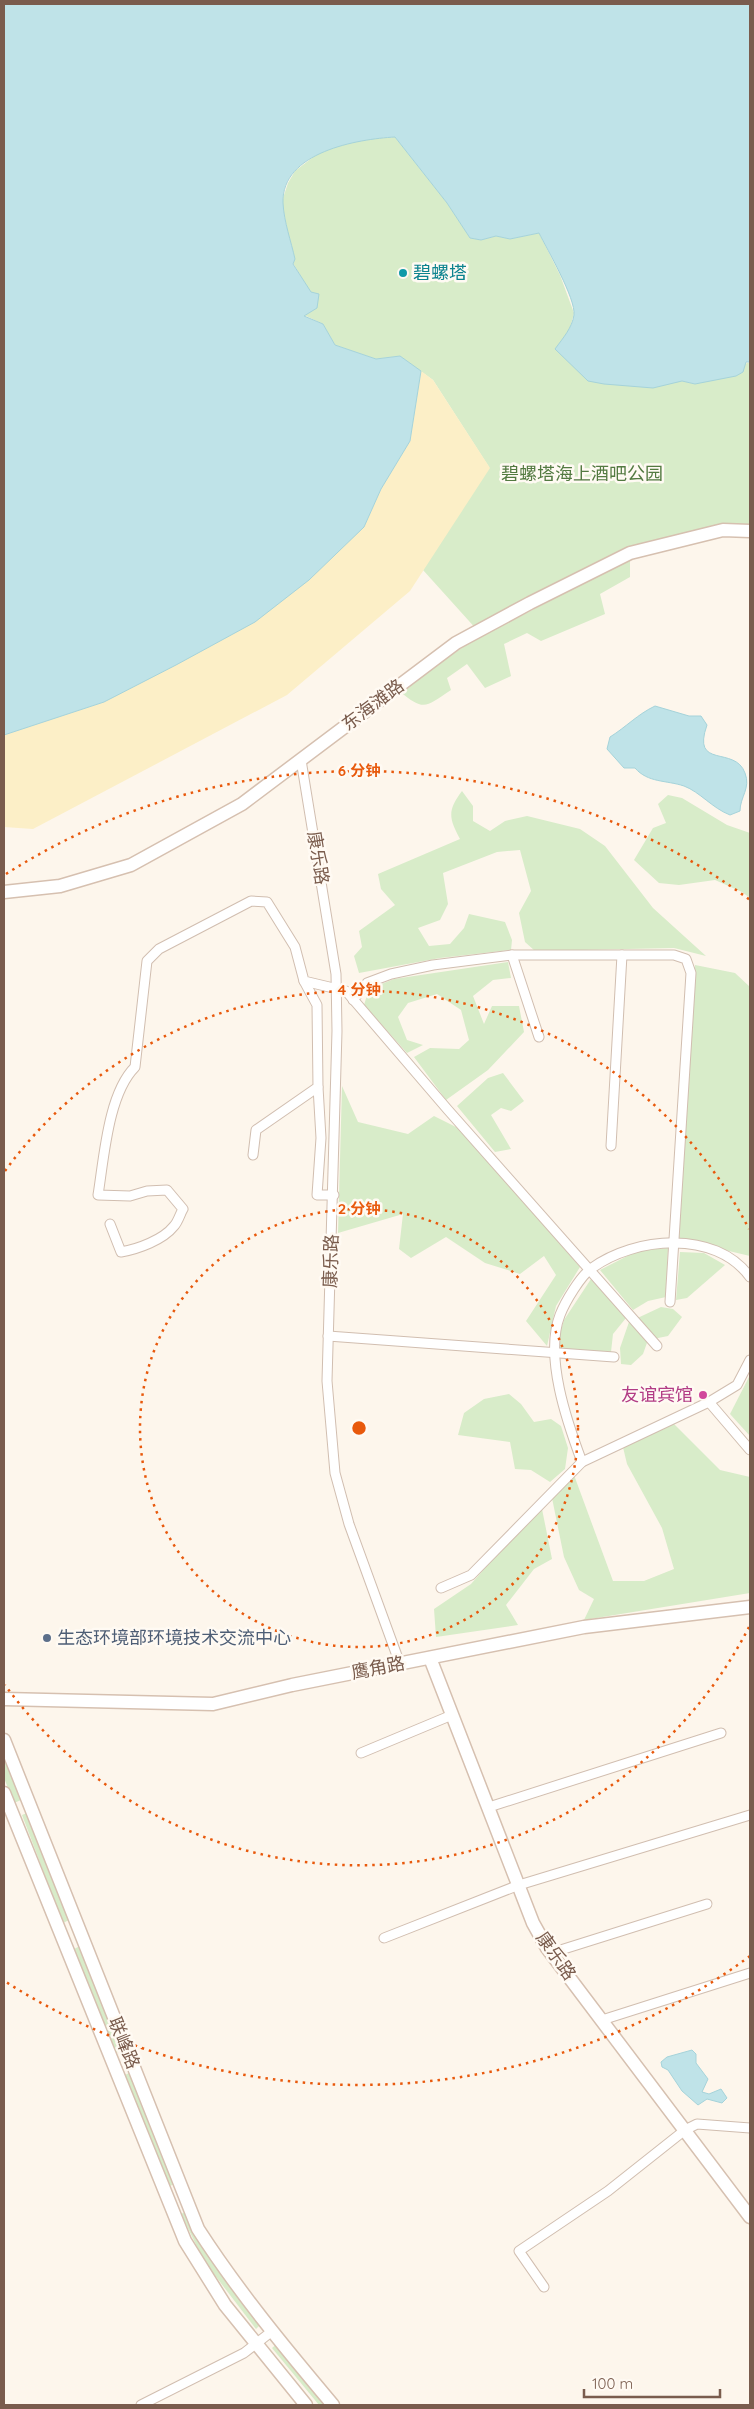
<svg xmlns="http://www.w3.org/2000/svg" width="754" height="2409" font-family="Quicksand,'Noto Sans SC',sans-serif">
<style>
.green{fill:#d8ecc9}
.sand{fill:#fcefc7}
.water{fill:#bfe3e8;stroke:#a5d3da}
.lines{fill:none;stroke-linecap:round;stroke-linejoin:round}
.street-casing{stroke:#d1beb0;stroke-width:11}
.secondary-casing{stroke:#d6c0b0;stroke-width:15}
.street{stroke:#fff;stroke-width:9}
.secondary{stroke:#fff;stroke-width:12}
.ring{fill:none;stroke:#e8590c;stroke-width:2.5;stroke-dasharray:2.5 5}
.culture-dot{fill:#0f9aa8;stroke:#fffaf3;stroke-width:2}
.hotel-dot{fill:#d1479c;stroke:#fffaf3;stroke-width:2}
.service-dot{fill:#5c6f8a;stroke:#fffaf3;stroke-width:2}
.labels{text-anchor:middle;stroke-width:5;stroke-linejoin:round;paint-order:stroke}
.culture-label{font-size:18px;fill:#0d838f;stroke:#fffaf3;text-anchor:start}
.park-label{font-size:18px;fill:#537a41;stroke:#fffaf3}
.street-label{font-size:18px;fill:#7a5c4d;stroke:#fffaf3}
.hotel-label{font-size:18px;fill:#b23c85;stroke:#fffaf3;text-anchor:end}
.service-label{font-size:18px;fill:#4e5e75;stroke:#fffaf3;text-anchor:start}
.centre{fill:#e8590c;stroke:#fffaf3;stroke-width:2.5}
.ring-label{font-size:15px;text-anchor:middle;font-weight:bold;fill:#e8590c;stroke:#fffaf3;stroke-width:5;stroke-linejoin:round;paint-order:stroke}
</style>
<rect width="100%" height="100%" fill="#fdf6ec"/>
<g class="green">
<polygon points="395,137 447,203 470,238 481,240 496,236 510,239 539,233 560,275 574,313 570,328 682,381 695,384 750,362 750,531 723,530 612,562 478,631 423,570 489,467 433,380 400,356 376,359 335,345 323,324 304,315 311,293 293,263 282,201 288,183 295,171 321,151 362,139"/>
<path d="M 630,559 L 630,577 L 600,594 L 605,614 L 541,641 L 527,633 L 504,644 L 511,676 L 485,688 L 467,664 L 447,678 L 451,690 C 425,707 425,712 399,691 L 469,643 Z"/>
<path d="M 462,791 L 473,806 L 473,821 L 490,831 L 505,821 L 527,816 L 580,829 L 605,846 L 653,908 L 706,956 L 674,948 L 535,951 L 525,942 L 519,913 L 531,891 L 520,850 L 497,852 L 443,873 L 448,904 L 440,920 L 418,928 L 429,946 L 450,944 L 464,928 L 469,914 L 505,922 L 512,940 L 511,950 L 440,958 L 359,973 L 354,956 L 362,947 L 359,931 L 395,905 L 381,889 L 378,874 L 460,839 C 449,818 447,811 462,791 Z"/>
<polygon points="668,795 682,798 727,825 750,833 750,898 742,892 715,880 679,885 659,883 634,860 653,828 666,823 658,804"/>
<polygon points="508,962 511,978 493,980 473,996 484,1024 492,1006 519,1006 524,1032 488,1070 446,1100 414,1057 430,1048 459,1049 469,1040 461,1010 437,994 408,1003 398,1017 407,1040 423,1045 407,1053 364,1005 369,989 394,979"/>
<polygon points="695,965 735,973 750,987 750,1256 678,1239"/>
<polygon points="503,1073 524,1101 511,1111 501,1108 491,1115 511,1149 495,1152 457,1106 488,1078"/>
<polygon points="342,1086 358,1122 408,1134 434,1116 462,1130 580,1267 556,1306 547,1346 526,1321 556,1275 544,1256 520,1274 485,1263 446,1237 411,1258 399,1249 403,1214 338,1233"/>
<polygon points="668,1248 666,1297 648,1301 633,1310 600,1270 639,1250"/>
<polygon points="680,1252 704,1253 725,1265 687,1298 676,1300"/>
<polygon points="591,1279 626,1318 613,1334 611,1352 556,1348 564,1320"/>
<polygon points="661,1307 673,1309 682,1317 668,1336 648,1340 643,1354 631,1365 621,1364 620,1348 629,1322"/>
<polygon points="750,1375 750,1436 730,1414"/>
<polygon points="509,1394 521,1404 534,1422 551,1419 561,1426 568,1448 565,1469 550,1482 531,1470 515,1469 510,1442 458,1435 464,1413 484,1399"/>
<polygon points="671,1421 720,1470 750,1477 750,1593 584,1620 594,1599 579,1590 564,1557 552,1498 574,1475 613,1581 644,1581 674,1569 662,1528 627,1464 622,1443"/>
<polygon points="542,1509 552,1559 534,1569 506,1605 518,1625 436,1637 434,1609 471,1584 522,1526"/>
<polygon points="4,1759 21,1800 14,1803 4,1778"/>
<polygon points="27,1813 69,1920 63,1923 22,1815"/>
<polygon points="80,1946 121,2051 115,2053 74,1949"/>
<polygon points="131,2072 176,2184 169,2186 125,2075"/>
<polygon points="187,2211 261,2324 256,2329 204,2261 181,2214"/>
<polygon points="277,2344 327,2405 319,2405 272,2348"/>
</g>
<polygon class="sand" points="421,371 433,380 490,468 410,591 287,695 33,829 4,827 4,735 104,702 364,527 381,489 410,441"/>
<g class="water">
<path d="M 4,4 L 750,4 L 750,362 L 746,362 L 743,372 L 736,376 L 695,384 L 682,381 L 653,388 L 604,384 L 588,381 L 555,349 C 563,338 572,328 574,315 C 576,299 547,249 539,233 L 510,239 L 496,236 L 481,240 L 470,238 L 447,203 L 395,137 C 358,139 281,152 283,203 C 284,222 291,241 295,259 L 293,264 L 311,292 L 319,294 L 317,308 L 304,316 L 323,324 L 335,345 L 376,359 L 400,356 L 421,371 L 410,441 L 381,489 L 364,527 L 309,580 L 255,622 L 176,665 L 104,702 L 4,735 Z"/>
<path d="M 655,706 L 689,716 L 701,716 L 707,725 C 691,770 735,745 745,773 C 751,788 740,797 740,811 L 730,815 C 712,808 700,792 684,786 C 666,780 648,783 635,768 L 624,768 L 607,749 L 610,737 C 626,727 638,714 655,706 Z"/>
<polygon points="692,2050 696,2054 696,2063 708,2079 702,2092 709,2094 721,2089 727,2098 722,2103 707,2099 698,2105 682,2091 668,2070 662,2067 661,2062 667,2057"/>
</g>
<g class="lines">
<g class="street-casing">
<g id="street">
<polyline points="301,760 336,974 337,1031 327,1381 335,1473 349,1524 400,1664"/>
<polyline points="512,955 539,1037"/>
<polyline points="353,1000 367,983 391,974 433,965 512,955 674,955 686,959 691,973 670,1302"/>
<polyline points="318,1087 321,1138 317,1195 334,1195"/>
<polyline points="611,1146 622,955"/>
<polyline points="253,1155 256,1130 318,1087 317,1005 304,981"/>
<path d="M 110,1224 L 121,1252 C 138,1249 163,1240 174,1226 C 178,1222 180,1214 183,1209 L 167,1190 L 147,1191 L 130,1196 L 98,1195 C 104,1158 108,1094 135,1067 L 147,961 L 159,949 L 251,901 L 267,902 L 295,947 L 304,981 L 346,991 L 448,1110 L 657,1346"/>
<polyline points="328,1336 614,1357"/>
<polyline points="709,1402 750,1450"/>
<path d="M 582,1462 C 567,1422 544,1356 560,1315 C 565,1302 581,1275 592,1268 C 635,1237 715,1229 750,1277"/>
<polyline points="441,1588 471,1575 582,1462 709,1402 737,1385 750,1360"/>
<polyline points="361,1753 452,1715"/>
<polyline points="489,1807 721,1733"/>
<polyline points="384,1938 519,1885 750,1815"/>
<polyline points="551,1953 707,1904"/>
<polyline points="602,2020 750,1973"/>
<polyline points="544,2287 519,2251 608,2191 685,2130 697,2124 750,2128"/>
<polyline points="141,2405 244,2353 271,2332"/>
</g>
</g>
<g class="secondary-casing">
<g id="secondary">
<polyline points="4,892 60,886 131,865 242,804 456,643 530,603 630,553 723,530 750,531"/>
<polyline points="430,1658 533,1923 547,1948 750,2217"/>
<polyline points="4,1699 213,1704 292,1685 584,1627 750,1607"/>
<path d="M 4,1740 L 198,2229 C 238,2291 285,2348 333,2405"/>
<polyline points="4,1793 185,2241 225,2305 306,2405"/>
</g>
</g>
<use href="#street" class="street"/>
<use href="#secondary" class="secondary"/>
</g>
<g class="ring">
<circle cx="359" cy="1428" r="219"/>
<path d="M749 1627A438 438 0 0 1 5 1685M5 1171A438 438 0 0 1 749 1229"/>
<path d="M750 1956A657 657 0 0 1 6 1982M6 874A657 657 0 0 1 750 900"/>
</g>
<circle class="culture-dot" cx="403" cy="273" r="5"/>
<circle class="hotel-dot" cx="703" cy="1395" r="5"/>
<circle class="service-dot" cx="47" cy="1638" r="5"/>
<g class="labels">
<g class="culture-label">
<text x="413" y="279">碧螺塔</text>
</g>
<g class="park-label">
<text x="582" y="480">碧螺塔海上酒吧公园</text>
</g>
<g class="street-label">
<text transform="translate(373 705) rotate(-37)" y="6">东海滩路</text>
<text transform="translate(318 858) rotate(81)" y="6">康乐路</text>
<text transform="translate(331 1261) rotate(-88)" y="6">康乐路</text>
<text transform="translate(378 1668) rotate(-11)" y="6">鹰角路</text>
<text transform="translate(556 1956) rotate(55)" y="6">康乐路</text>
<text transform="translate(124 2043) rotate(68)" y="6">联峰路</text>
</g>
<g class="hotel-label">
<text x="693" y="1401">友谊宾馆</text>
</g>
<g class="service-label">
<text x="57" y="1644">生态环境部环境技术交流中心</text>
</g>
</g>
<circle cx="359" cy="1428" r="8" class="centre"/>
<g class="ring-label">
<text x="359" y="776">6 分钟</text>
<text x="359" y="995">4 分钟</text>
<text x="359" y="1214">2 分钟</text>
</g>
<rect width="754" height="2409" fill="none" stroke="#7a5c4d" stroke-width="10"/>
<path d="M584 2389v8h136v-8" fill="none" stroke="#7a5c4d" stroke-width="2.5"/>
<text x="592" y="2389" font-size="15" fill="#7a5c4d" stroke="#fffaf3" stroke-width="4" paint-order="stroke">100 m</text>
</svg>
